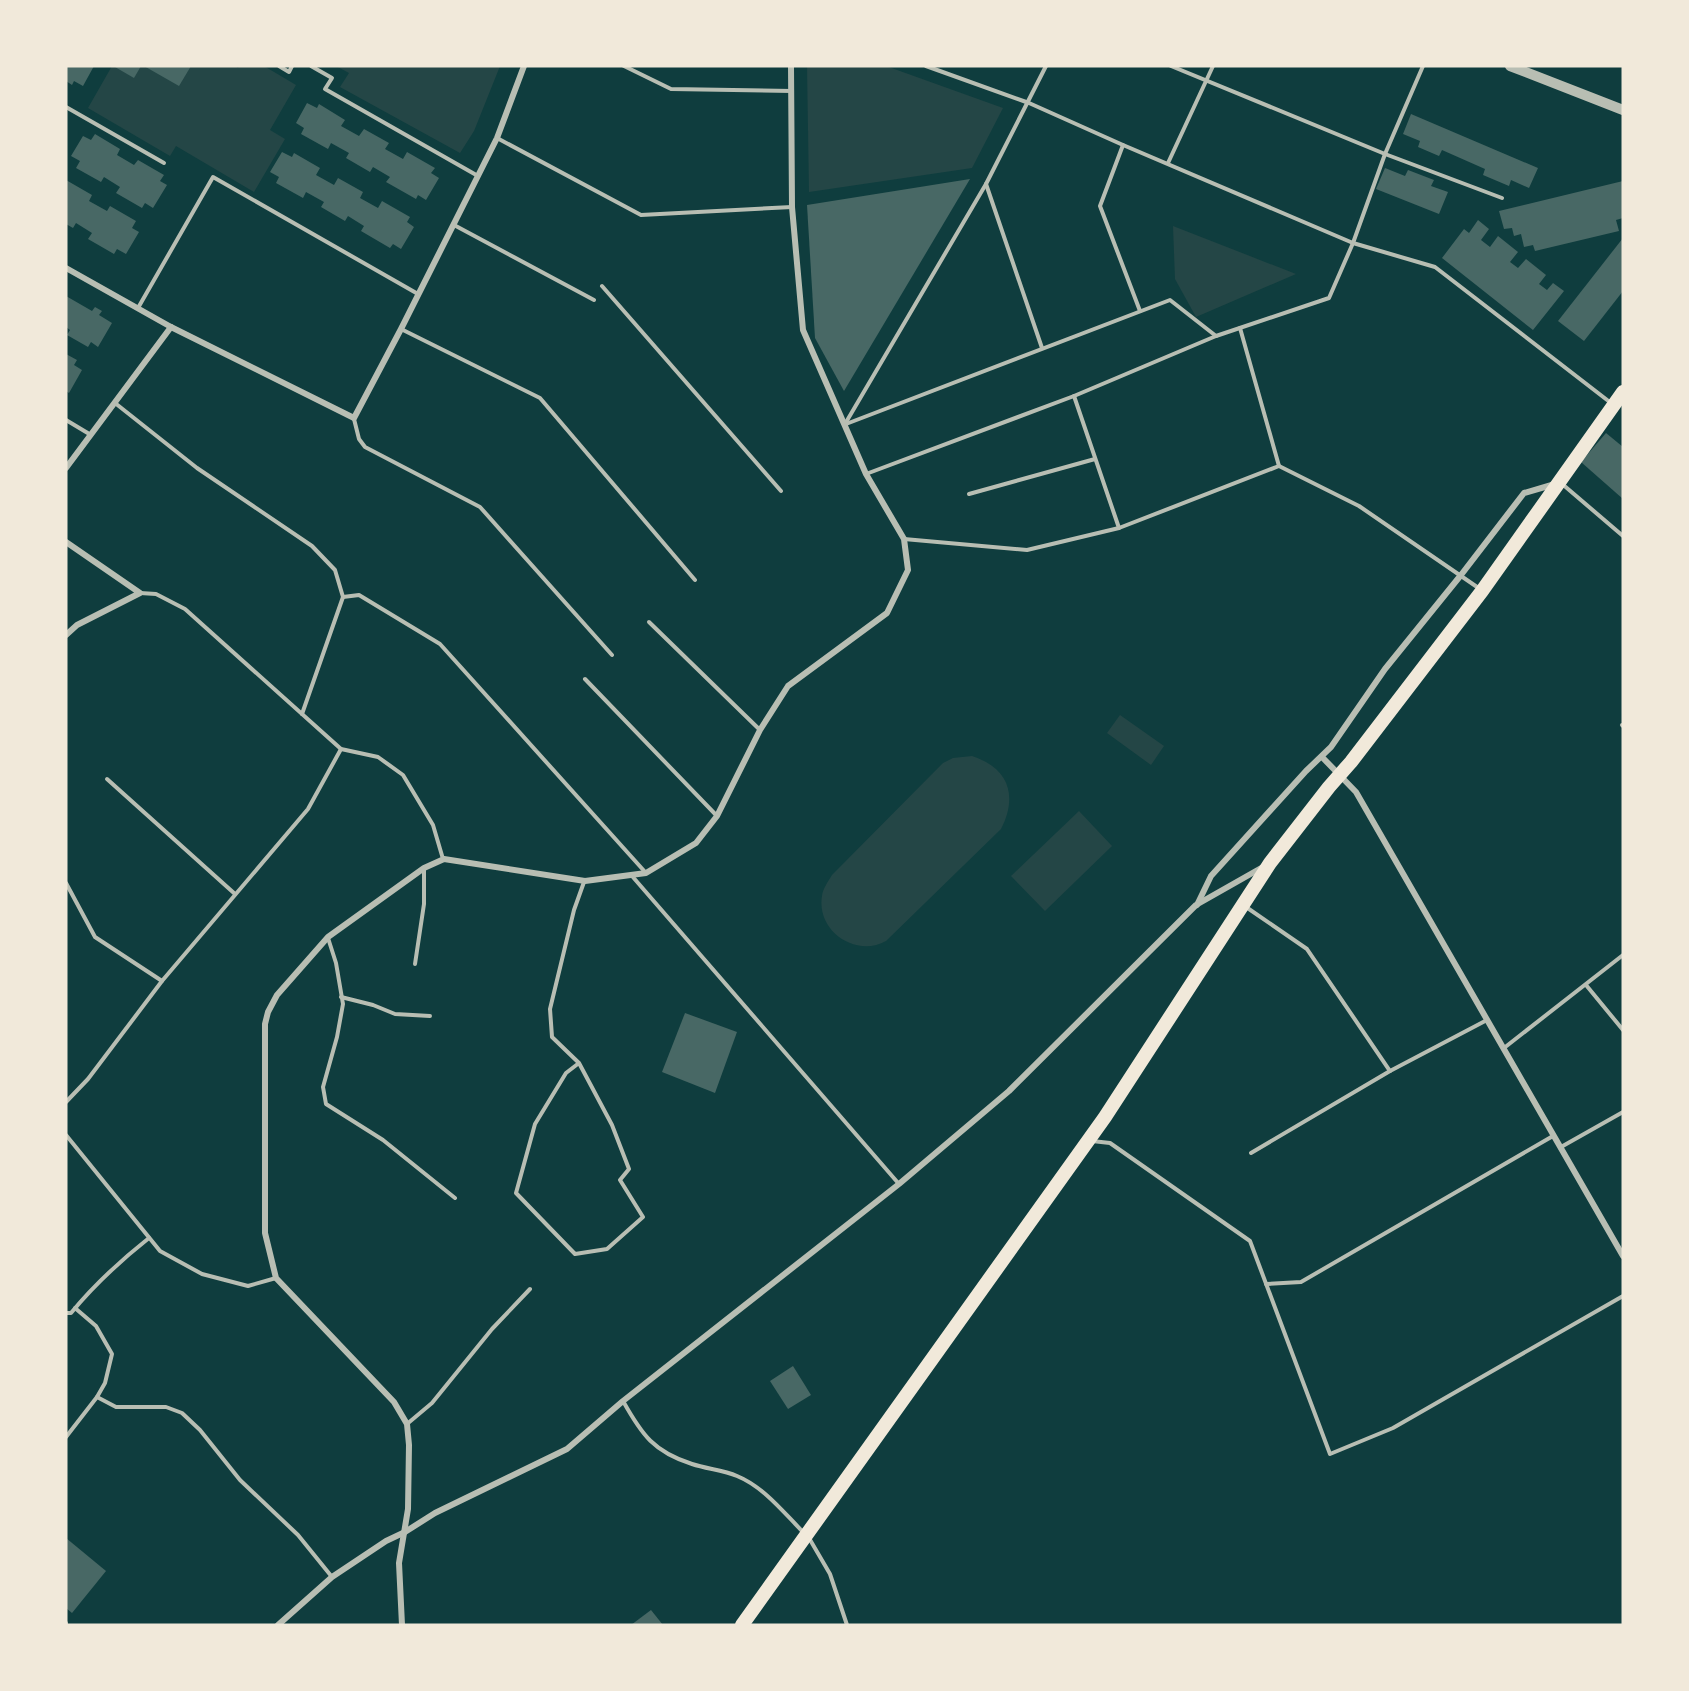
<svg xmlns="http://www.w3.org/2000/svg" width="1689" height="1691" font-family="'DejaVu Sans',sans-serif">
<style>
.green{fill:#244646}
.building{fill:#486865}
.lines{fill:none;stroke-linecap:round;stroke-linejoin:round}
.service{stroke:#b8beb3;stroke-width:4}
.minor{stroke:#b8beb3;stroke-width:6}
.tertiary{stroke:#b8beb3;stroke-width:10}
.primary{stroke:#f1e9da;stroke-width:14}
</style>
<rect width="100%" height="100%" fill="#0f3d3e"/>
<g class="green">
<polygon points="112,66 235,66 238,68 239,66 264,66 296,85 270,130 285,139 254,192 176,146 170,156 88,108"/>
<polygon points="336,66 500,66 474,131 460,153 340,87 349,73"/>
<polygon points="807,66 886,66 1003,108 972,168 809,192"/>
<polygon points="1173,226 1296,274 1196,317 1175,279"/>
<polygon points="1120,715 1164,746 1151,765 1107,733"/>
<path d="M 972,756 C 1009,768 1018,796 1001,829 L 886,941 C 856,958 816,931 822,896 C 823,888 828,882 832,875 L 943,763 L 953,758 Z"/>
<polygon points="1079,811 1112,846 1045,911 1011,876"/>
</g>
<g class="building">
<polygon points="66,66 94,66 83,86 74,81 72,85 66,81"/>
<polygon points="116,66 141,66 134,78 115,67"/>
<polygon points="144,66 191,66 179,86"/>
<polygon points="307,103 317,108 319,104 345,120 341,126 359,136 364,129 389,143 385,149 403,159 407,152 435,168 431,173 439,178 426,200 418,195 416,199 386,182 390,177 373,167 370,172 346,158 349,153 331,143 328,149 301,134 304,128 296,123"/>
<polygon points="1411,114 1538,168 1529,188 1511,180 1509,186 1483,175 1485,169 1442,150 1439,156 1418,147 1420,141 1403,134"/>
<polygon points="95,134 120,149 117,155 134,165 138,160 164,175 160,181 167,185 153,208 145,203 142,208 116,193 120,187 104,177 101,182 76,168 80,161 71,156 83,136 91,140"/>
<polygon points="282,152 292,157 294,153 320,168 316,175 334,185 338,178 363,192 360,198 378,208 382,201 410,217 407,222 414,227 401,249 393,244 390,248 361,231 364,226 348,216 345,221 321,207 324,202 306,192 303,198 276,183 279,177 270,172"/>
<polygon points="1385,168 1405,176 1408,170 1434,180 1431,186 1448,192 1439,214 1376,189"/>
<polygon points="970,179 844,391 815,338 807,205"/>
<polygon points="66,180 92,195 89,201 107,211 110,206 136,221 132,228 139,232 126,254 117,249 114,254 88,239 92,233 76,223 73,228 66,224"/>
<polygon points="1623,181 1623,218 1616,220 1619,231 1535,251 1533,245 1524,247 1521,234 1514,236 1512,228 1504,229 1499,211"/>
<polygon points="1478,220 1489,229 1481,240 1490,247 1498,236 1518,252 1510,262 1518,268 1526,259 1546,275 1539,284 1547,290 1553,283 1564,291 1533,330 1442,258 1464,229 1469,233"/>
<polygon points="1623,238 1623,291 1584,341 1558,321"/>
<polygon points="66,296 92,311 95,307 102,311 99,315 112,323 98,347 91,342 88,347 67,335 70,330 66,327"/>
<polygon points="66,354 77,360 74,365 82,370 69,393 66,391"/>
<polygon points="1606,433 1623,447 1623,499 1581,462"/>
<polygon points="685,1013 737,1032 715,1093 662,1072"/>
<polygon points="793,1366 811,1395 788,1409 770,1381"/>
<polygon points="66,1538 106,1571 72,1613 66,1608"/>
<polygon points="651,1610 663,1625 631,1625"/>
</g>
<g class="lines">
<g class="service">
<polyline points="279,66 289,72 292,66"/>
<polyline points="311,66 332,78 325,89 478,176"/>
<polyline points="624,66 671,89 792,91"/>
<polyline points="926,66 1029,103 1123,145 1353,243 1385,154 1423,66"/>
<polyline points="1171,66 1385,154 1502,198"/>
<polyline points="66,107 164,163"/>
<polyline points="497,138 641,215 792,207"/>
<polyline points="1123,145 1100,206 1140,311"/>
<polyline points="1168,163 1213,66"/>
<polyline points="986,184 1042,348"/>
<polyline points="454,225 594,300"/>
<polyline points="602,286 781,491"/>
<polyline points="138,308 213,177 418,294"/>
<polyline points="1240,328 1279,466 1359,506 1480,589"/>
<polyline points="401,329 540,398 695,580"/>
<polyline points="1074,396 1119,528"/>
<polyline points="115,403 197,468 312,546 335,570 343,597 302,714"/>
<polyline points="354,419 359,439 365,447 480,507 612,655"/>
<polyline points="66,420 91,435"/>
<polyline points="845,424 986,184 1046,66"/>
<polyline points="846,424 1170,300 1216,336"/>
<polyline points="866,474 1074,396 1216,336 1329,298 1353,243 1435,267 1611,403"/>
<polyline points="1561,483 1623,536"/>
<polyline points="969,494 1095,459"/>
<polyline points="904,539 1027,550 1119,528 1279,466"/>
<polyline points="140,593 156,594 185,609 341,749 378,757 403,775 433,825 443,859"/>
<polyline points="343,597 359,595 440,644 646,873"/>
<polyline points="649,622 760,730"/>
<polyline points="585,679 717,816"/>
<polyline points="1622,725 1623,726"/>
<polyline points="107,779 235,894"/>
<polyline points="632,876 899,1184"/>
<polyline points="66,883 95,937 162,981"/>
<polyline points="1246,907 1307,949 1390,1071"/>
<polyline points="328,938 336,963 343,1004 337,1037 323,1087 326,1104 383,1140 455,1198"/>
<polyline points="415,964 424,904 424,868"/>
<polyline points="1586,985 1623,1030"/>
<polyline points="341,997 373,1005 395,1014 430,1016"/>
<polyline points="1504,1048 1623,955"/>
<polyline points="579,1063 566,1073 535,1124 516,1193 575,1254 607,1249 643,1217 620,1180 629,1169 612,1125 579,1063 552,1037 550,1009 574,910 584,882"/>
<polyline points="66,1102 88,1079 162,981 308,809 341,749"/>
<polyline points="66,1135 160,1251 202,1274 248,1286 276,1278"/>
<polyline points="1092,1141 1110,1143 1250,1241 1330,1454 1393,1428 1623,1296"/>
<polyline points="1561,1147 1623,1112"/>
<polyline points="1251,1153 1390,1071 1487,1020"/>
<polyline points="1266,1284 1301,1282 1553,1136"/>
<path d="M 66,1313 L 71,1313 C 94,1285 120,1261 149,1238"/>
<polyline points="97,1397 116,1407 166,1407 182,1413 200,1430 240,1480 298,1535 332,1577"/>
<path d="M 623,1401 C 642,1435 654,1452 692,1464 C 707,1469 723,1470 737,1476 C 764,1487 784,1513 804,1533"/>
<polyline points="407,1424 432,1403 492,1329 530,1289"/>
<polyline points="66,1437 97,1397 105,1383 112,1354 96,1326 75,1308"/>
<polyline points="809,1538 830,1574 847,1625"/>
<polyline points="66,1623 66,1625"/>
</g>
<g class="minor">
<polyline points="66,268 171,327 354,418 401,329 497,138 524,66"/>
<polyline points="66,468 171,327"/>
<polyline points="66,542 140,593 77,625 66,635"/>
<polyline points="1322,757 1356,792 1623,1256"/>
<polyline points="1197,905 1211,876 1306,771 1331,747 1385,669 1461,575 1524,493 1555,484"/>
<polyline points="278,1625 332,1577 386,1541 405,1532 435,1513 567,1449 623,1401 899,1184 1009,1091 1196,905 1263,867"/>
<polyline points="402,1625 399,1563 408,1509 409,1445 407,1424 394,1402 276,1278 265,1233 265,1024 268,1012 277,995 328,937 424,868 444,859 585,881 646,873 696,843 717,816 760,730 788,686 887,613 908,570 904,539 866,474 803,330 792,207 791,66"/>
</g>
<polyline class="tertiary" points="1510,66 1623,110"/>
<polyline class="primary" points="742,1625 1105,1117 1270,863 1329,787 1351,762 1482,591 1623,392"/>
</g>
<rect width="1689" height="1691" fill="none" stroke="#f1e9da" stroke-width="135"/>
</svg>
